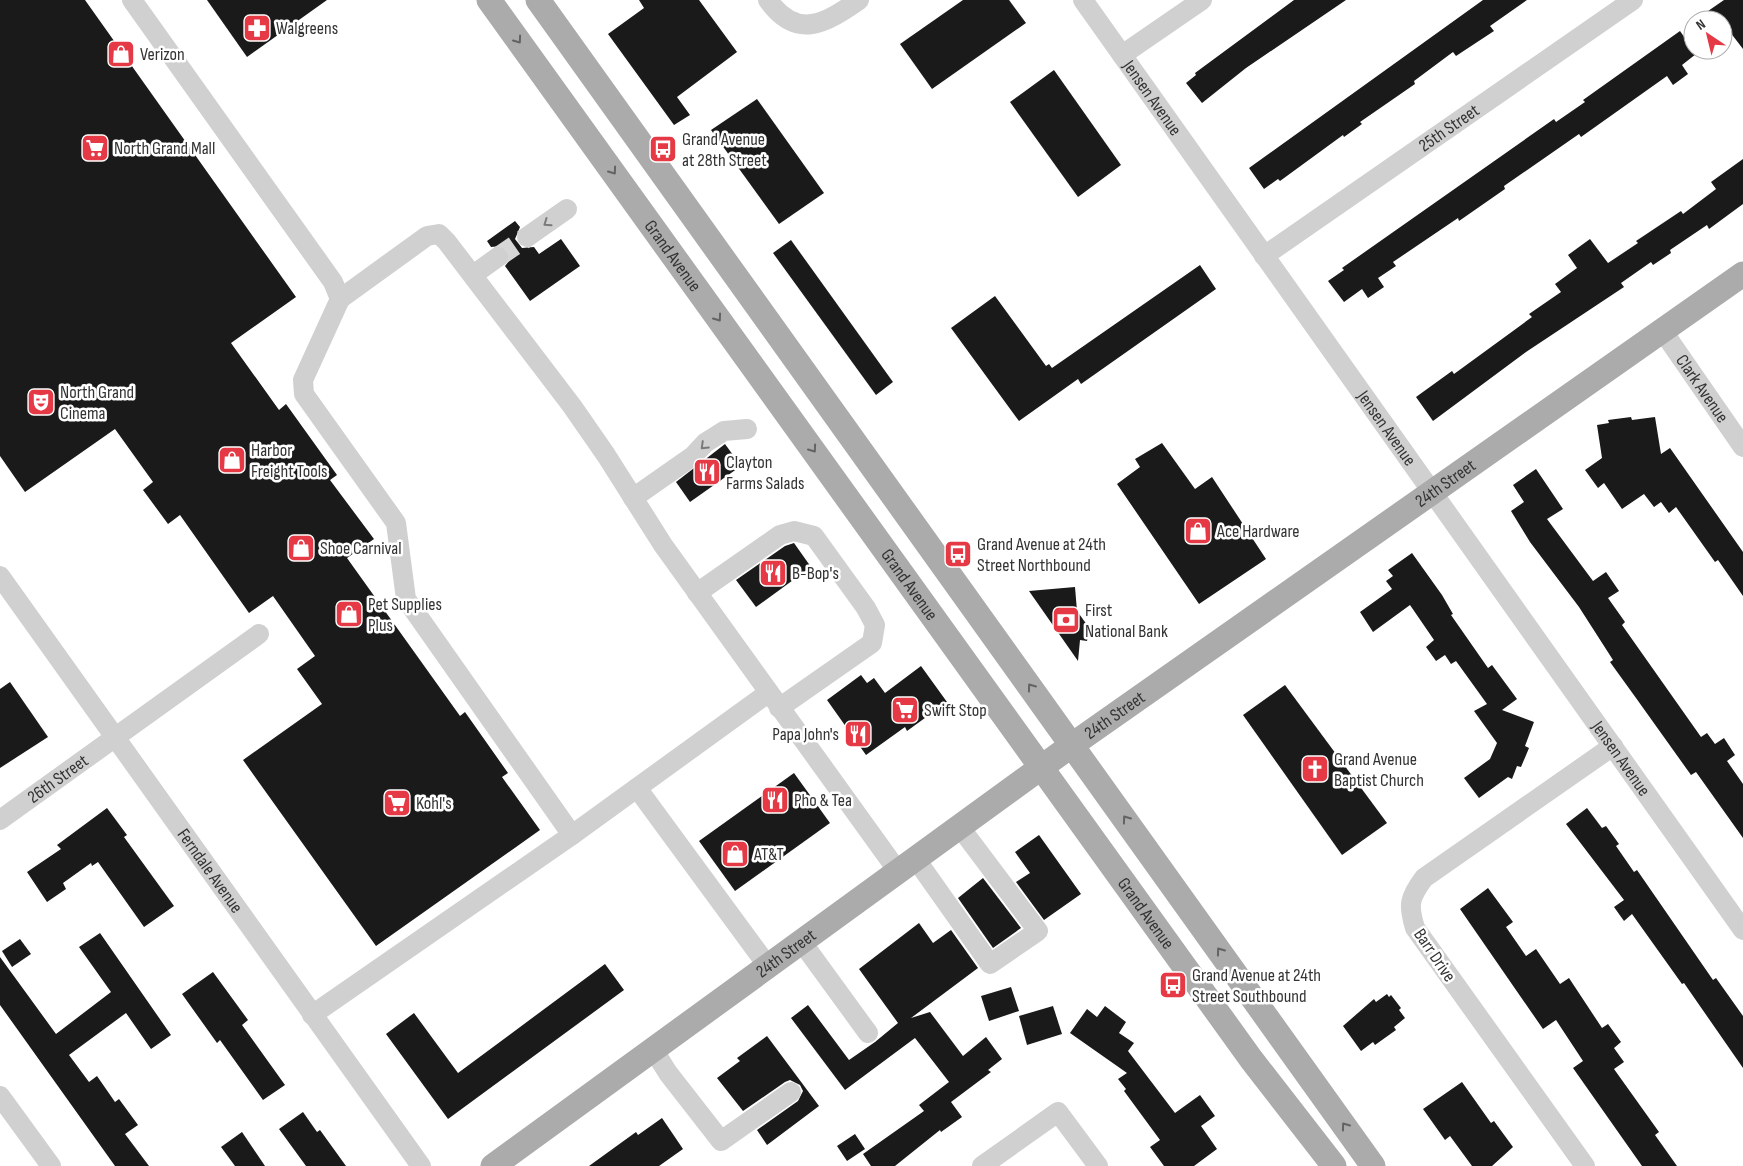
<svg xmlns="http://www.w3.org/2000/svg" width="1743" height="1166" font-family="'Sofia Sans Condensed',sans-serif">
<style>
.building{fill:#1a1a1a}
.lines{fill:none;stroke-linecap:round;stroke-linejoin:round}
.minor-tunnel{stroke:#d6d6d6;stroke-width:20;stroke-dasharray:20 10;stroke-linecap:butt}
.minor{stroke:#d0d0d0;stroke-width:20}
.major{stroke:#ababab;stroke-width:25}
.oneway{stroke:#636363}
.oneway2{stroke:#7a7a7a}
.labels{text-anchor:middle;stroke-width:5;stroke-linejoin:round;paint-order:stroke}
.poi-label{font-size:18px;fill:#333;stroke:#fff;text-anchor:start}
.street-label{font-size:18px;fill:#333;stroke:#fff}
</style>
<rect width="100%" height="100%" fill="#fff"/>
<g class="building">
<polygon points="0,0 85,0 296,297 231,343 279,410 286,404 337,475 330,480 374,539 347,558 460,716 465,712 508,773 502,777 540,830 376,946 243,760 322,704 297,669 315,656 273,596 249,613 180,515 168,524 143,490 153,482 115,429 25,492 0,456"/>
<polygon points="207,0 327,0 247,57"/>
<polygon points="639,0 699,0 737,52 677,97 690,115 674,125 608,34 644,8"/>
<polygon points="963,0 1009,0 1026,23 932,89 900,44"/>
<polygon points="1294,0 1346,0 1246,68 1202,103 1186,83 1196,75 1195,73"/>
<polygon points="1483,0 1527,0 1490,26 1494,31 1456,56 1453,52 1414,81 1415,84 1360,122 1362,124 1344,137 1343,135 1280,181 1278,179 1264,189 1249,168"/>
<polygon points="1724,0 1743,0 1743,49 1730,32 1723,37 1723,20 1695,20"/>
<polygon points="1680,31 1696,54 1682,65 1688,74 1673,85 1667,76 1581,137 1579,134 1504,186 1505,189 1459,221 1458,218 1393,262 1396,266 1378,278 1384,287 1368,298 1362,289 1344,302 1328,281 1344,270 1342,268 1554,119 1556,122 1585,102 1583,100"/>
<polygon points="1054,70 1121,165 1078,197 1010,102"/>
<polygon points="757,99 824,193 779,224 711,130"/>
<polygon points="1743,159 1743,204 1709,229 1707,225 1670,250 1671,253 1653,265 1651,262 1621,283 1624,287 1526,352 1433,421 1416,397 1452,371 1454,374 1532,317 1529,314 1561,292 1555,284 1577,268 1568,255 1590,239 1608,263 1638,243 1636,241 1681,211 1683,214 1716,189 1711,182"/>
<polygon points="515,221 520,227 515,239 522,248 534,247 539,254 561,239 580,266 530,301 505,266 509,261 508,250 502,246 491,247 487,241"/>
<polygon points="791,240 893,382 876,395 773,253"/>
<polygon points="1200,265 1216,289 1081,384 1078,379 1019,421 951,328 995,296 1046,366 1049,364 1052,368"/>
<polygon points="1631,417 1632,420 1655,417 1661,454 1670,448 1743,552 1743,596 1718,560 1715,562 1676,507 1669,513 1661,502 1654,507 1644,494 1622,509 1604,483 1598,488 1585,470 1602,458 1597,425 1609,423 1608,420"/>
<polygon points="1162,443 1195,489 1212,477 1266,559 1199,604 1117,484 1140,467 1135,459"/>
<polygon points="725,444 741,466 690,502 676,482"/>
<polygon points="1536,469 1563,509 1547,519 1593,581 1606,572 1619,591 1608,598 1625,622 1622,625 1701,737 1707,733 1715,744 1724,738 1735,755 1727,761 1743,784 1743,838 1696,772 1691,775 1636,698 1610,662 1613,660 1579,607 1530,542 1511,511 1524,502 1513,485"/>
<polygon points="794,543 811,567 756,607 736,580 785,546"/>
<polygon points="1412,553 1442,595 1453,614 1451,615 1488,668 1492,665 1517,699 1502,710 1534,722 1525,746 1529,748 1521,767 1517,766 1512,779 1508,777 1479,798 1464,778 1490,759 1497,743 1474,711 1487,704 1456,661 1451,664 1445,655 1436,661 1426,647 1434,640 1410,605 1373,632 1360,612 1392,589 1386,581 1393,576 1388,570"/>
<polygon points="1075,587 1077,611 1090,629 1087,641 1080,640 1078,661 1029,591"/>
<polygon points="921,666 947,702 907,731 905,727 866,755 827,700 861,675 867,683 874,678 885,693"/>
<polygon points="10,682 48,737 0,768 0,689"/>
<polygon points="1285,685 1387,823 1342,855 1243,715"/>
<polygon points="794,773 830,823 735,891 699,841"/>
<polygon points="107,808 127,835 124,837 174,906 144,927 98,862 92,866 91,863 63,883 66,889 47,902 27,872 61,849 57,845"/>
<polygon points="1587,808 1602,828 1606,826 1619,844 1616,846 1634,872 1637,870 1713,980 1716,978 1743,1016 1743,1068 1684,983 1682,984 1632,914 1624,921 1614,907 1624,900 1566,824"/>
<polygon points="1039,835 1081,894 1044,920 1016,882 1030,873 1015,852"/>
<polygon points="983,878 1021,928 993,948 958,898"/>
<polygon points="1488,888 1513,922 1506,927 1526,956 1536,949 1560,984 1569,978 1602,1028 1608,1024 1621,1042 1614,1048 1624,1062 1614,1069 1659,1132 1655,1135 1677,1166 1642,1166 1573,1068 1583,1061 1556,1020 1543,1029 1460,909"/>
<polygon points="919,923 933,943 951,930 978,968 911,1018 930,1012 963,1056 986,1037 1002,1059 988,1070 991,1072 951,1102 962,1117 941,1132 940,1130 895,1166 871,1166 863,1154 924,1111 919,1105 949,1082 915,1038 845,1090 791,1018 808,1005 849,1060 875,1042 898,1023 859,969"/>
<polygon points="100,933 171,1035 151,1049 126,1013 69,1055 89,1082 97,1076 115,1102 119,1099 138,1125 125,1134 149,1166 115,1166 0,1005 0,957 56,1034 111,992 79,947"/>
<polygon points="20,939 31,954 12,967 2,951"/>
<polygon points="605,964 624,990 448,1119 386,1034 414,1013 458,1073"/>
<polygon points="213,972 248,1020 242,1025 285,1085 263,1100 220,1040 217,1043 182,994"/>
<polygon points="1011,987 1019,1011 989,1021 981,996"/>
<polygon points="1387,994 1389,997 1391,995 1401,1008 1399,1010 1405,1018 1394,1027 1396,1030 1375,1045 1373,1042 1361,1051 1343,1026 1374,999 1376,1002"/>
<polygon points="1053,1006 1062,1034 1027,1045 1019,1016"/>
<polygon points="1105,1006 1126,1022 1119,1033 1134,1043 1128,1051 1175,1113 1200,1095 1215,1116 1201,1126 1217,1149 1194,1166 1164,1166 1150,1147 1160,1140 1124,1091 1126,1089 1118,1079 1127,1073 1070,1033 1087,1009 1097,1017"/>
<polygon points="767,1036 819,1106 767,1145 757,1130 798,1101 803,1091 800,1085 790,1080 785,1082 743,1111 717,1078 740,1061 737,1058"/>
<polygon points="1462,1082 1491,1123 1494,1121 1513,1147 1492,1166 1472,1166 1450,1136 1445,1140 1423,1109"/>
<polygon points="303,1112 317,1132 320,1130 346,1166 306,1166 279,1129"/>
<polygon points="662,1118 683,1149 659,1166 589,1166 636,1132 638,1135"/>
<polygon points="242,1132 265,1166 235,1166 221,1147"/>
<polygon points="855,1134 865,1149 847,1161 837,1146"/>
</g>
<g class="lines">
<polyline class="minor-tunnel" points="498,257 527,237"/>
<g class="minor">
<polyline points="132,0 333,282 340,299 303,380 304,394 396,523 406,599 572,835"/>
<path d="M 768,0 C 797,41 826,23 859,0"/>
<path id="s1" d="M 1083,0 L 1743,930"/>
<polyline points="1122,55 1202,0"/>
<polyline points="527,237 567,209"/>
<path id="s2" d="M 1264,256 L 1633,0"/>
<polyline points="473,275 498,257"/>
<polyline points="340,299 427,236 439,234 447,242 572,406 606,455 663,545 897,870"/>
<path id="s3" d="M 1662,330 L 1743,447"/>
<polyline points="633,498 693,456 705,443 724,431 747,429"/>
<path id="s4" d="M 0,576 L 421,1166"/>
<polyline points="697,593 780,535 794,531 814,536 866,608 875,625 872,643 779,708"/>
<polyline points="637,788 767,965"/>
<path id="s5" d="M 0,820 L 259,634"/>
<polyline points="915,858 990,964 1038,931 959,826"/>
<polyline points="801,941 868,1033"/>
<polyline points="312,1015 572,835 768,693"/>
<polyline points="653,1049 668,1073 721,1141 791,1092"/>
<polyline points="0,1096 51,1166"/>
<polyline points="982,1166 1058,1112 1098,1166"/>
<path d="M 1585,1166 L 1415,928 C 1408,905 1409,898 1424,878 L 1613,746"/>
</g>
<g class="major">
<path id="s6" d="M 489,0 L 1251,1059 L 1334,1166"/>
<polyline points="538,0 1373,1166"/>
<path id="s7" d="M 493,1166 L 1072,745 L 1743,274"/>
</g>
</g>
<defs><path id="oneway-chevron" d="M-2-3.5L2.5 0L-2 3.5" fill="none" stroke-width="1.6" stroke-linecap="round" stroke-linejoin="round" transform="scale(1.25)"/></defs>
<g class="oneway">
<use href="#oneway-chevron" transform="translate(518 40) rotate(54)"/>
<use href="#oneway-chevron" transform="translate(613 171) rotate(54)"/>
<use href="#oneway-chevron" transform="translate(718 318) rotate(54)"/>
<use href="#oneway-chevron" transform="translate(813 449) rotate(54)"/>
<use href="#oneway-chevron" transform="translate(1031 687) rotate(-126)"/>
<use href="#oneway-chevron" transform="translate(1126 819) rotate(-126)"/>
<use href="#oneway-chevron" transform="translate(1220 951) rotate(-126)"/>
<use href="#oneway-chevron" transform="translate(1345 1126) rotate(-126)"/>
</g>
<g class="oneway2">
<use href="#oneway-chevron" transform="translate(547 223) rotate(145)"/>
<use href="#oneway-chevron" transform="translate(704 446) rotate(136)"/>
</g>
<defs>
<g id="pharmacy-square" transform="scale(1.4375)"><rect x="-9" y="-9" width="18" height="18" rx="4" fill="#e63946" stroke="#fff"/><path d="M-2-6h4v4h4v4h-4v4h-4v-4h-4v-4h4Z" fill="#fff"/></g>
<g id="shop-square" transform="scale(1.4375)"><rect x="-9" y="-9" width="18" height="18" rx="4" fill="#e63946" stroke="#fff"/><path d="M-5-2.5h2.3a2.7 3.5 0 0 1 5.4 0H5L5.5 6h-11ZM-1.5-2.5h3a1.5 2.3 0 0 0-3 0Z" fill="#fff"/></g>
<g id="supermarket-square" transform="scale(1.4375)"><rect x="-9" y="-9" width="18" height="18" rx="4" fill="#e63946" stroke="#fff"/><path d="M-6-5.5h2.5l.6 2H6L4.5 2H-2.5L-4.4-4H-6ZM-1.5 3.2a1.3 1.3 0 1 0 .1 0ZM3 3.2a1.3 1.3 0 1 0 .1 0Z" fill="#fff"/></g>
<g id="bus-square" transform="scale(1.4375)"><rect x="-9" y="-9" width="18" height="18" rx="4" fill="#e63946" stroke="#fff"/><path d="M-5-6H5V4H4V6H2V4H-2V6H-4V4H-5ZM-3.5-4V0h7V-4ZM-3.5 1.2v1.5H-2V1.2ZM2 1.2v1.5H3.5V1.2Z" fill="#fff"/></g>
<g id="theatre-square" transform="scale(1.4375)"><rect x="-9" y="-9" width="18" height="18" rx="4" fill="#e63946" stroke="#fff"/><path d="M-5-5.5Q0-4 5-5.5V0Q5 5 0 6Q-5 5-5 0ZM-3.3-2.5H-1v1.5H-3.3ZM1-2.5H3.3v1.5H1ZM-2.8 1Q0 5.5 2.8 1Z" fill="#fff"/></g>
<g id="restaurant-square" transform="scale(1.4375)"><rect x="-9" y="-9" width="18" height="18" rx="4" fill="#e63946" stroke="#fff"/><path d="M-5-6h1v4h1v-4h1v4h1v-4h1v5L-1.5 .5V6h-2V.5L-5-1ZM5-6V6H3V1.5H1.5Q1.5-4 5-6Z" fill="#fff"/></g>
<g id="bank-square" transform="scale(1.4375)"><rect x="-9" y="-9" width="18" height="18" rx="4" fill="#e63946" stroke="#fff"/><path d="M-6-4H6V4H-6ZM0-2.3a2.3 2.3 0 1 0 0 4.6a2.3 2.3 0 1 0 0-4.6Z" fill="#fff"/></g>
<g id="church-square" transform="scale(1.4375)"><rect x="-9" y="-9" width="18" height="18" rx="4" fill="#e63946" stroke="#fff"/><path d="M-1.2-6h2.4v3.5h3.3v2.4h-3.3V6h-2.4V-.1h-3.3v-2.4h3.3Z" fill="#fff"/></g>
</defs>
<g fill-rule="evenodd">
<use href="#pharmacy-square" x="257" y="28"/>
<use href="#shop-square" x="121" y="54"/>
<use href="#supermarket-square" x="95" y="148"/>
<use href="#bus-square" x="663" y="149"/>
<use href="#theatre-square" x="41" y="402"/>
<use href="#shop-square" x="232" y="460"/>
<use href="#restaurant-square" x="707" y="472"/>
<use href="#shop-square" x="1198" y="531"/>
<use href="#shop-square" x="301" y="548"/>
<use href="#bus-square" x="958" y="554"/>
<use href="#restaurant-square" x="773" y="573"/>
<use href="#shop-square" x="349" y="614"/>
<use href="#bank-square" x="1066" y="620"/>
<use href="#supermarket-square" x="905" y="710"/>
<use href="#restaurant-square" x="858" y="734"/>
<use href="#church-square" x="1315" y="769"/>
<use href="#restaurant-square" x="775" y="800"/>
<use href="#supermarket-square" x="397" y="803"/>
<use href="#shop-square" x="735" y="854"/>
<use href="#bus-square" x="1173" y="985"/>
</g>
<g class="labels">
<g class="poi-label">
<text x="276" y="34">Walgreens</text>
<text x="140" y="60">Verizon</text>
<text x="682" y="145">Grand Avenue<tspan x="682" dy="21">at 28th Street</tspan></text>
<text x="114" y="154">North Grand Mall</text>
<text x="60" y="398">North Grand<tspan x="60" dy="21">Cinema</tspan></text>
<text x="251" y="456">Harbor<tspan x="251" dy="21">Freight Tools</tspan></text>
<text x="726" y="468">Clayton<tspan x="726" dy="21">Farms Salads</tspan></text>
<text x="1217" y="537">Ace Hardware</text>
<text x="977" y="550">Grand Avenue at 24th<tspan x="977" dy="21">Street Northbound</tspan></text>
<text x="320" y="554">Shoe Carnival</text>
<text x="792" y="579">B-Bop's</text>
<text x="368" y="610">Pet Supplies<tspan x="368" dy="21">Plus</tspan></text>
<text x="1085" y="616">First<tspan x="1085" dy="21">National Bank</tspan></text>
<text x="924" y="716">Swift Stop</text>
<text x="839" y="740" text-anchor="end">Papa John's</text>
<text x="1334" y="765">Grand Avenue<tspan x="1334" dy="21">Baptist Church</tspan></text>
<text x="794" y="806">Pho &amp; Tea</text>
<text x="416" y="809">Kohl's</text>
<text x="754" y="860">AT&amp;T</text>
<text x="1192" y="981">Grand Avenue at 24th<tspan x="1192" dy="21">Street Southbound</tspan></text>
</g>
<g class="street-label">
<text dy="6" stroke="none"><textPath href="#s1" startOffset="120">Jensen Avenue</textPath></text>
<text dy="6" stroke="none"><textPath href="#s2" startOffset="225">25th Street</textPath></text>
<text dy="6" stroke="none"><textPath href="#s6" startOffset="315">Grand Avenue</textPath></text>
<text dy="6" stroke="none"><textPath href="#s3" startOffset="71">Clark Avenue</textPath></text>
<text dy="6" stroke="none"><textPath href="#s1" startOffset="525">Jensen Avenue</textPath></text>
<text dy="6" stroke="none"><textPath href="#s7" startOffset="1172">24th Street</textPath></text>
<text dy="6" stroke="none"><textPath href="#s6" startOffset="720">Grand Avenue</textPath></text>
<text dy="6" stroke="none"><textPath href="#s7" startOffset="768">24th Street</textPath></text>
<text dy="6" stroke="none"><textPath href="#s1" startOffset="930">Jensen Avenue</textPath></text>
<text dy="6" stroke="none"><textPath href="#s5" startOffset="71">26th Street</textPath></text>
<text dy="6" stroke="none"><textPath href="#s4" startOffset="362">Ferndale Avenue</textPath></text>
<text dy="6" stroke="none"><textPath href="#s6" startOffset="1125">Grand Avenue</textPath></text>
<text dy="6" stroke="none"><textPath href="#s7" startOffset="362">24th Street</textPath></text>
<text transform="translate(1435 955) rotate(56)" y="6">Barr Drive</text>
</g>
</g>
<g transform="translate(1708 35) rotate(325)"><circle r="24" fill="#ffffff" stroke="#adadad"/>
<path d="M0-4L9 19L0 12L-9 19Z" fill="#e63946"/>
<text y="-8" font-size="14" font-weight="bold" text-anchor="middle" fill="#333333">N</text>
</g>
</svg>
